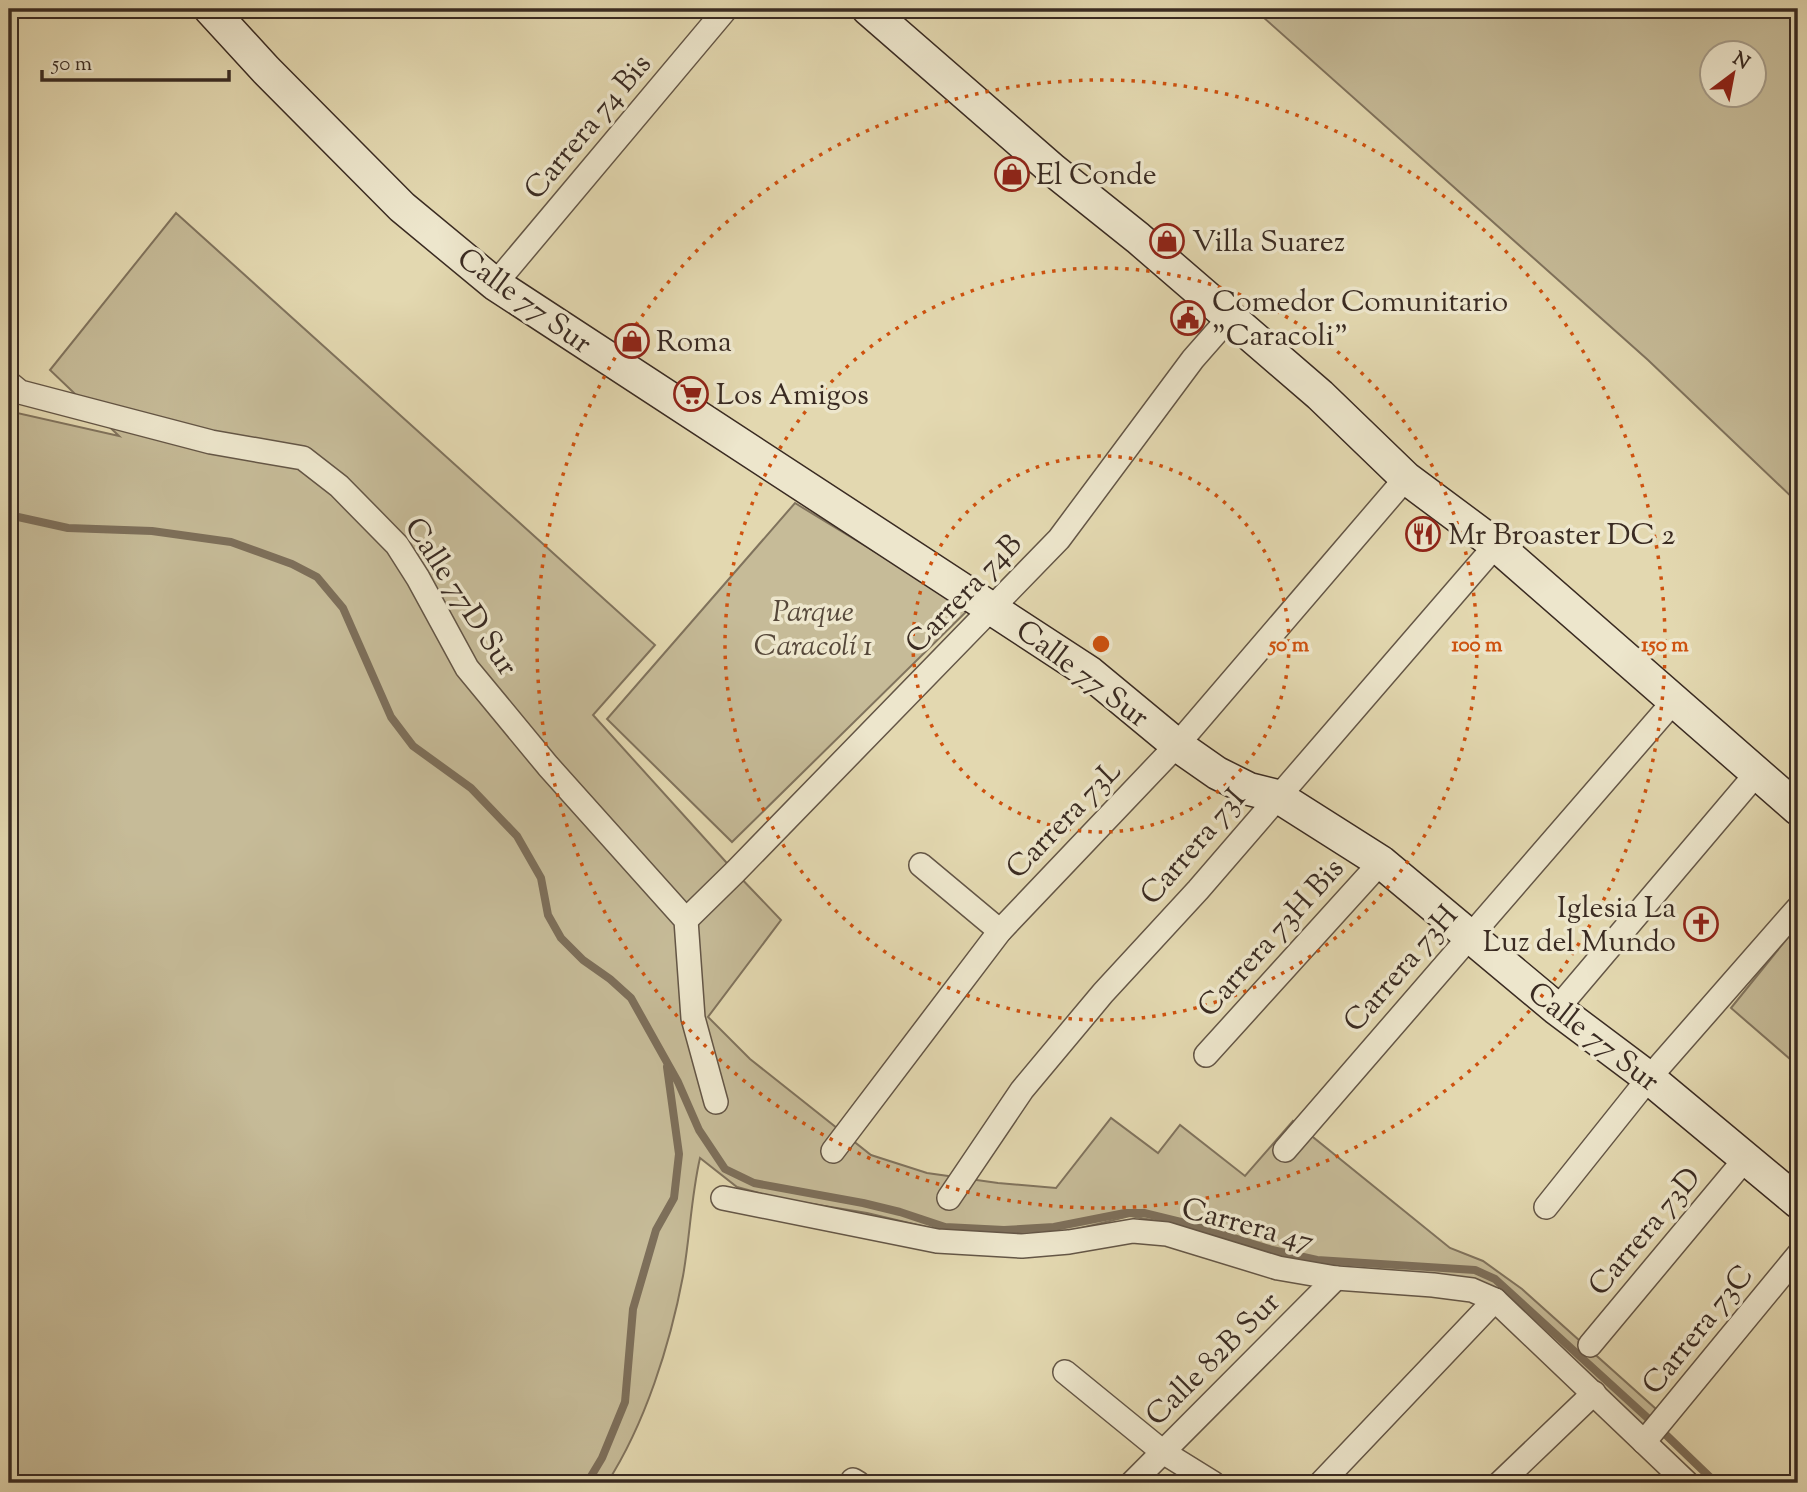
<svg xmlns="http://www.w3.org/2000/svg" width="1807" height="1492" font-family="'Sorts Mill Goudy',serif">
<style>
.green{fill:#c6bb98;stroke:#80735d;stroke-width:2;fill-rule:evenodd}
.lines{fill:none;stroke-linecap:round;stroke-linejoin:round}
.stream{stroke:#7d6f5a;stroke-width:8}
.street-casing{stroke:#645646;stroke-width:26}
.secondary-casing{stroke:#3a2b22;stroke-width:35}
.street{stroke:#ede6cc;stroke-width:23}
.secondary{stroke:#ede6cc;stroke-width:32}
.ring{fill:none;stroke:#ce520f;stroke-width:3.5;stroke-dasharray:3.5 7}
.labels{text-anchor:middle;stroke-width:7;stroke-linejoin:round;paint-order:stroke}
.street-label{font-size:30px;fill:#3a2b22;stroke:#ede6cc}
.poi-label{font-size:30px;fill:#3a2b22;stroke:#ede6cc;text-anchor:start}
.park-label{font-size:30px;font-style:italic;fill:#56483a;stroke:#ede6cc}
.centre{fill:#ce520f;stroke:#ede6cc;stroke-width:3.5}
.ring-label{font-size:21px;text-anchor:middle;font-weight:bold;fill:#ce520f;stroke:#ede6cc;stroke-width:7;stroke-linejoin:round;paint-order:stroke}
</style>
<rect width="100%" height="100%" fill="#e3d8b0"/>
<filter id="stains"><feTurbulence type="fractalNoise" baseFrequency=".00286" numOctaves="4"/><feColorMatrix values="0 0 0 0 .2 0 0 0 0 .09 0 0 0 0 .02 0 0 0 .5 -.17"/></filter>
<radialGradient id="worn" r=".72"><stop offset=".6" stop-color="#630" stop-opacity="0"/><stop offset="1" stop-color="#630" stop-opacity=".3"/></radialGradient>
<g class="green">
<path d="M 1254,9 L 1798,9 L 1798,503 L 1648,360 ZM 1713,52 L 1755,52 L 1755,94 L 1713,94 Z"/>
<path d="M 176,213 L 655,645 L 593,715 L 735,872 L 781,920 L 708,1017 L 750,1059 L 871,1155 L 927,1173 L 998,1183 L 1056,1188 L 1111,1118 L 1158,1153 L 1180,1125 L 1245,1176 L 1293,1121 L 1450,1248 L 1483,1261 L 1522,1289 L 1656,1409 L 1643,1428 L 1502,1299 L 1281,1257 L 1163,1222 L 1130,1216 L 1057,1234 L 951,1233 L 867,1213 L 782,1199 L 737,1187 L 700,1158 C 691,1197 690,1237 683,1276 C 670,1345 645,1424 607,1483 L 9,1483 L 9,415 L 13,412 L 119,436 L 50,370 Z"/>
<polygon points="795,503 969,609 732,842 607,719"/>
<polygon points="1798,925 1798,1066 1731,1008"/>
</g>
<g class="lines">
<g class="stream">
<polyline points="9,515 68,528 152,531 231,542 292,564 317,577 343,608 391,717 413,746 471,788 517,836 541,878 548,915 561,938 583,960 610,979 631,998 678,1082 699,1130 725,1169 754,1183 863,1203 900,1212 945,1227 1004,1230 1054,1227 1125,1213 1144,1213 1189,1224 1272,1250 1317,1260 1475,1270 1495,1279 1663,1432 1716,1483"/>
<polyline points="587,1483 602,1458 625,1402 633,1309 656,1230 674,1198 679,1154 667,1067"/>
</g>
<g class="street-casing">
<g id="street">
<polyline points="495,284 726,9"/>
<polyline points="9,383 20,392 211,442 303,458 339,486 397,545 418,578 467,668 548,766 686,920 693,1018 716,1102"/>
<polyline points="921,865 1000,931"/>
<polyline points="686,920 735,872 1059,539 1193,359 1229,318"/>
<polyline points="1557,1009 1757,773"/>
<polyline points="1206,1055 1381,862"/>
<polyline points="1285,1150 1674,701"/>
<polyline points="833,1151 1000,931 1177,745 1406,478"/>
<polyline points="723,1198 937,1241 1022,1246 1069,1242 1133,1231 1167,1234 1278,1268 1336,1278 1433,1285 1472,1290 1495,1300 1687,1483"/>
<polyline points="949,1198 1022,1090 1103,993 1198,890 1496,545"/>
<polyline points="1546,1207 1649,1078 1798,908"/>
<polyline points="1590,1345 1746,1158"/>
<polyline points="1065,1372 1163,1452 1213,1483"/>
<polyline points="1644,1442 1798,1255"/>
<polyline points="853,1483 853,1480 858,1483"/>
<polyline points="1132,1483 1336,1278"/>
<polyline points="1321,1483 1495,1300"/>
<polyline points="1500,1483 1594,1393"/>
</g>
</g>
<g class="secondary-casing">
<g id="secondary">
<polyline points="210,9 266,70 402,207 495,284 1090,673 1177,745 1217,773 1249,789 1277,796 1381,862 1557,1009 1649,1078 1798,1202"/>
<polyline points="868,9 1053,170 1138,238 1320,395 1406,478 1496,545 1798,809"/>
</g>
</g>
<use href="#street" class="street"/>
<use href="#secondary" class="secondary"/>
</g>
<g class="ring">
<circle cx="1101" cy="644" r="188"/>
<circle cx="1101" cy="644" r="376"/>
<circle cx="1101" cy="644" r="564"/>
</g>
<defs>
<g id="shop-ring" transform="scale(1.75)"><circle r="9.5" fill="#ede6cc" stroke="#8f2418" stroke-width="1.5"/><path d="M-5-2.5h2.3a2.7 3.5 0 0 1 5.4 0H5L5.5 6h-11ZM-1.5-2.5h3a1.5 2.3 0 0 0-3 0Z" fill="#8f2418"/></g>
<g id="civic-ring" transform="scale(1.75)"><circle r="9.5" fill="#ede6cc" stroke="#8f2418" stroke-width="1.5"/><path d="M-.6-6.5H3V-4.5H.6V-3L4-1V1h2V6H-6V1h2V-1L-.6-3ZM-1.2 2.5V6h2.4V2.5Z" fill="#8f2418"/></g>
<g id="supermarket-ring" transform="scale(1.75)"><circle r="9.5" fill="#ede6cc" stroke="#8f2418" stroke-width="1.5"/><path d="M-6-5.5h2.5l.6 2H6L4.5 2H-2.5L-4.4-4H-6ZM-1.5 3.2a1.3 1.3 0 1 0 .1 0ZM3 3.2a1.3 1.3 0 1 0 .1 0Z" fill="#8f2418"/></g>
<g id="restaurant-ring" transform="scale(1.75)"><circle r="9.5" fill="#ede6cc" stroke="#8f2418" stroke-width="1.5"/><path d="M-5-6h1v4h1v-4h1v4h1v-4h1v5L-1.5 .5V6h-2V.5L-5-1ZM5-6V6H3V1.5H1.5Q1.5-4 5-6Z" fill="#8f2418"/></g>
<g id="church-ring" transform="scale(1.75)"><circle r="9.5" fill="#ede6cc" stroke="#8f2418" stroke-width="1.5"/><path d="M-1.2-6h2.4v3.5h3.3v2.4h-3.3V6h-2.4V-.1h-3.3v-2.4h3.3Z" fill="#8f2418"/></g>
</defs>
<g fill-rule="evenodd">
<use href="#shop-ring" x="1012" y="174"/>
<use href="#shop-ring" x="1167" y="241"/>
<use href="#civic-ring" x="1188" y="318"/>
<use href="#shop-ring" x="632" y="341"/>
<use href="#supermarket-ring" x="691" y="394"/>
<use href="#restaurant-ring" x="1423" y="534"/>
<use href="#church-ring" x="1701" y="924"/>
</g>
<g class="labels">
<g class="street-label">
<text transform="translate(587 126) rotate(-50)" y="10">Carrera 74 Bis</text>
<text transform="translate(525 300) rotate(36)" y="10">Calle 77 Sur</text>
<text transform="translate(963 593) rotate(-46)" y="10">Carrera 74B</text>
<text transform="translate(462 596) rotate(57)" y="10">Calle 77D Sur</text>
<text transform="translate(1083 673) rotate(37)" y="10">Calle 77 Sur</text>
<text transform="translate(1063 819) rotate(-46)" y="10">Carrera 73L</text>
<text transform="translate(1192 846) rotate(-49)" y="10">Carrera 73I</text>
<text transform="translate(1270 937) rotate(-48)" y="10">Carrera 73H Bis</text>
<text transform="translate(1400 968) rotate(-49)" y="10">Carrera 73H</text>
<text transform="translate(1594 1036) rotate(38)" y="10">Calle 77 Sur</text>
<text transform="translate(1248 1224) rotate(15)" y="10">Carrera 47</text>
<text transform="translate(1644 1231) rotate(-50)" y="10">Carrera 73D</text>
<text transform="translate(1697 1329) rotate(-51)" y="10">Carrera 73C</text>
<text transform="translate(1212 1358) rotate(-45)" y="10">Calle 82B Sur</text>
</g>
<g class="poi-label">
<text x="1036" y="184">El Conde</text>
<text x="1192" y="251">Villa Suarez</text>
<text x="1212" y="311">Comedor Comunitario<tspan x="1212" dy="34">"Caracoli"</tspan></text>
<text x="656" y="351">Roma</text>
<text x="716" y="404">Los Amigos</text>
<text x="1448" y="544">Mr Broaster DC 2</text>
<text x="1676" y="917" text-anchor="end">Iglesia La<tspan x="1676" dy="34">Luz del Mundo</tspan></text>
</g>
<g class="park-label">
<text x="813" y="621">Parque<tspan x="813" dy="34">Caracolí 1</tspan></text>
</g>
</g>
<circle cx="1101" cy="644" r="10" class="centre"/>
<g class="ring-label">
<text x="1289" y="651">50 m</text>
<text x="1477" y="651">100 m</text>
<text x="1665" y="651">150 m</text>
</g>
<rect width="1807" height="1492" fill="none" stroke="#e3d8b0" stroke-width="35"/>
<rect x="10" y="10" width="1786" height="1471" fill="none" stroke="#3a2b22" stroke-width="3.5"/>
<rect x="18" y="18" width="1772" height="1457" fill="none" stroke="#3a2b22" stroke-width="2"/>
<g transform="translate(1733 74) rotate(32)"><circle r="33" fill="#ede6cc" stroke="#a59b88" stroke-width="2"/>
<path d="M0-5L12 26L0 18L-12 26Z" fill="#8f2418"/>
<text y="-10" font-size="19" font-weight="bold" text-anchor="middle" fill="#3a2b22">N</text>
</g>
<path d="M42 70v10h187v-10" fill="none" stroke="#3a2b22" stroke-width="3.5"/>
<text x="52" y="70" font-size="21" fill="#3a2b22" stroke="#ede6cc" stroke-width="5" paint-order="stroke">50 m</text>
<rect width="100%" height="100%" filter="url(#stains)"/>
<rect width="100%" height="100%" fill="url(#worn)"/>
</svg>
